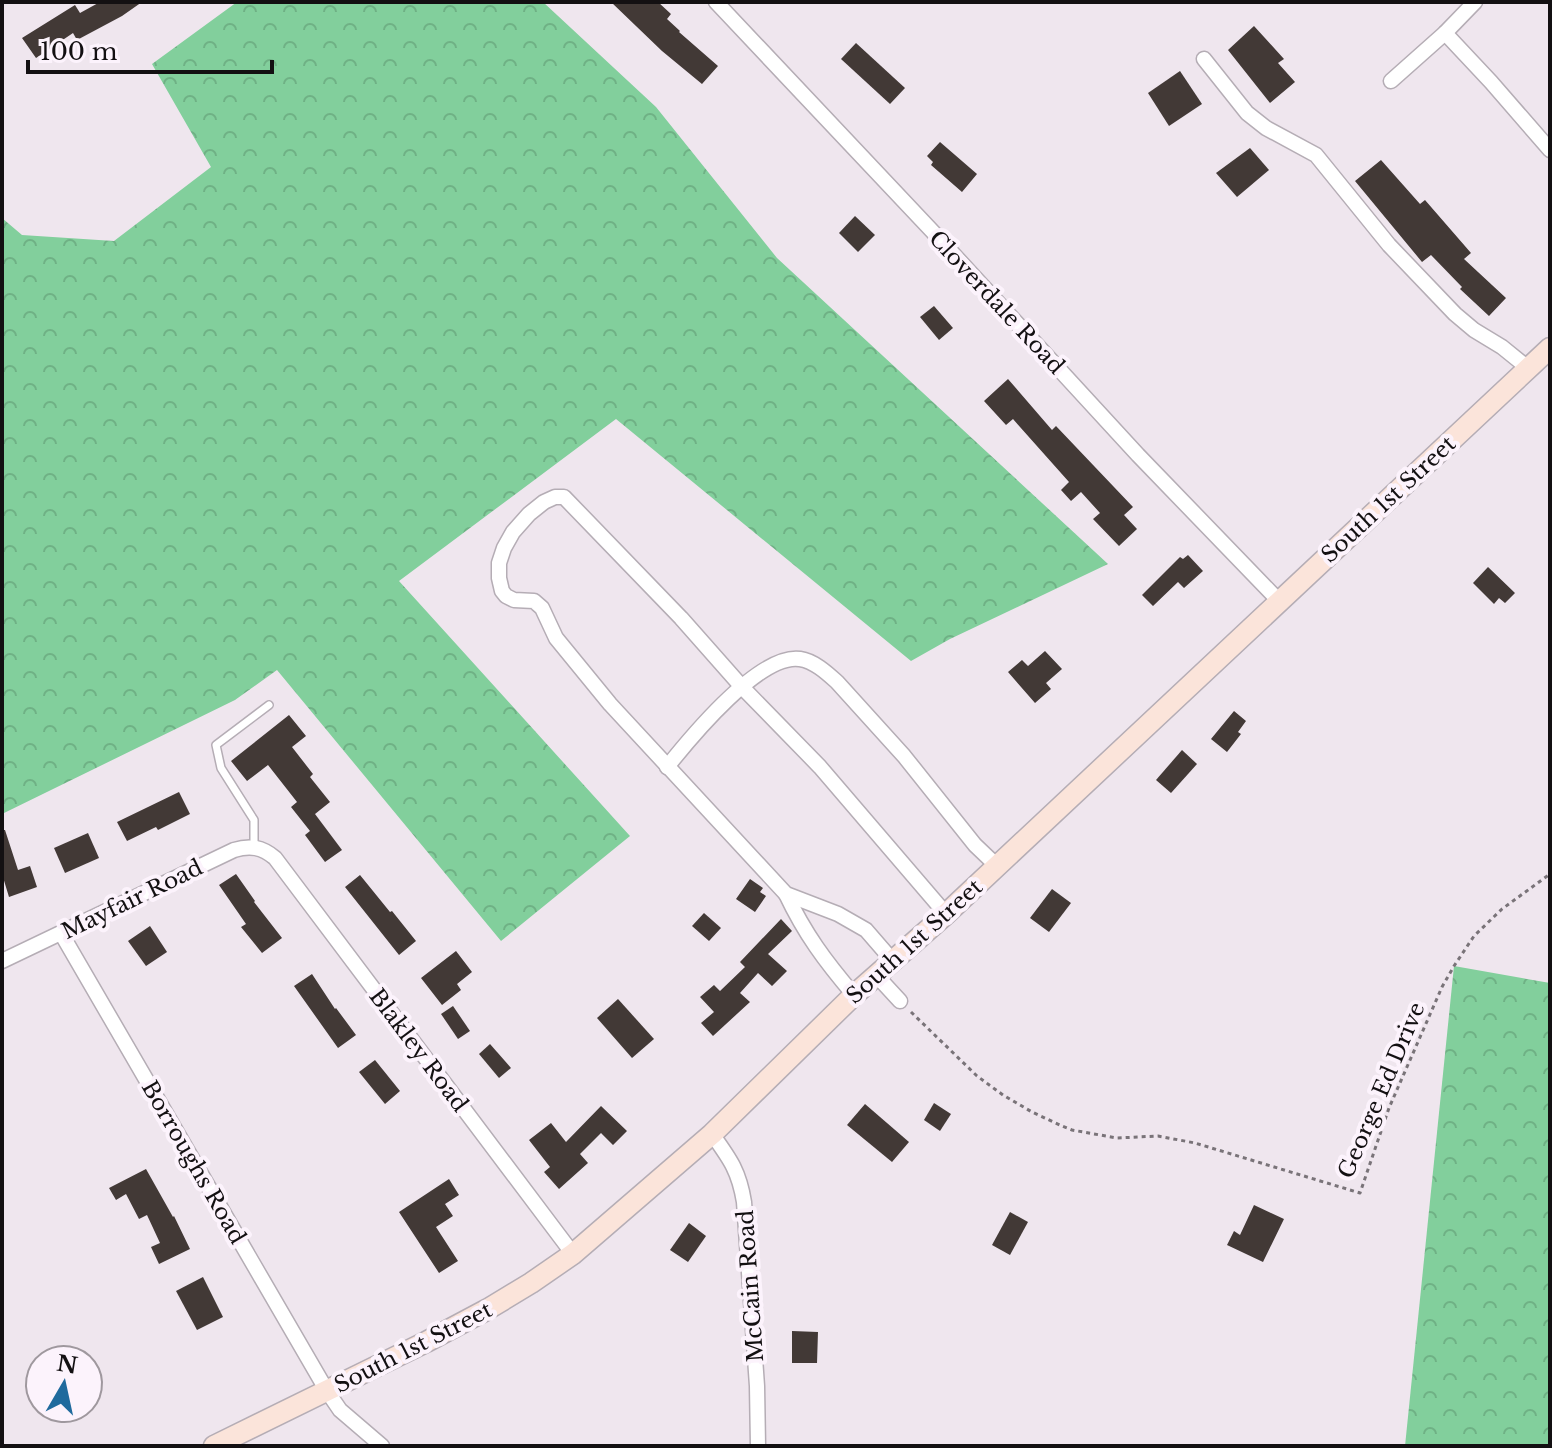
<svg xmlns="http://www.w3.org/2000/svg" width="1552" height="1448" font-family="'Libre Baskerville',serif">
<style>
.forest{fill:url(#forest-crowns)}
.building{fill:#423936}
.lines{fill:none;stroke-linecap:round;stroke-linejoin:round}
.lane-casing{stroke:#b5adb5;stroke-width:10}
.street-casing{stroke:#b5adb5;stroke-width:17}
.secondary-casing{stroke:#b5adb5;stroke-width:23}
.path{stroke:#797378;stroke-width:3;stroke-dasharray:4 4;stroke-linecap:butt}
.lane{stroke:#fff;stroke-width:7}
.street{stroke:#fff;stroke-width:14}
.secondary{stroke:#fbe4da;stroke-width:20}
.labels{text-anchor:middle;stroke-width:8;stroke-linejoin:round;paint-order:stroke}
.street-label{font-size:22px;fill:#131012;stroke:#fcf3fc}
</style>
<defs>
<pattern id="forest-crowns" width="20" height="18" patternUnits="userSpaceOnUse" patternTransform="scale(2)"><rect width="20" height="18" fill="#82cf9c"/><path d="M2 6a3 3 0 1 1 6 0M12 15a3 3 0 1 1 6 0" fill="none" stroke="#6fb185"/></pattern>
</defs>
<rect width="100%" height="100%" fill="#efe6ee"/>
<g class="forest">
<polygon points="237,2 543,2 656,107 777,258 1108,564 950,639 911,661 616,419 399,581 630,836 501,941 277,670 235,700 2,814 2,218 22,235 114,241 211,167 152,64"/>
<polygon points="1454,966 1550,983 1550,1446 1405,1446"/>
</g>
<g class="building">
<polygon points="100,2 142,2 122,16 77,40 73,33 36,58 22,38 75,5 80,13"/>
<polygon points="611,2 658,2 671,14 667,19 680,31 679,32 718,66 702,84 662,51"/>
<polygon points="1254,26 1284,59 1278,63 1295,82 1270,103 1228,50"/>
<polygon points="856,43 905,88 890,104 841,59"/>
<polygon points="1180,71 1202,104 1169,126 1148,93"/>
<polygon points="940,142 977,174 962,192 931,165 933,162 927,156"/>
<polygon points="1250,148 1269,170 1237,197 1216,173"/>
<polygon points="1381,160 1420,204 1425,200 1471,253 1464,259 1506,298 1489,316 1460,289 1462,287 1431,255 1422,262 1355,181"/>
<polygon points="855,216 875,235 858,252 839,233"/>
<polygon points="934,306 953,328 939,340 920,317"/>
<polygon points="1008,379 1052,430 1056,426 1133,507 1124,515 1137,529 1119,546 1093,519 1100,513 1081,492 1071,501 1061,490 1069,482 1013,419 1006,425 984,401"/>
<polygon points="1188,555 1203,571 1184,588 1178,582 1153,606 1142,595 1180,557 1183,559"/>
<polygon points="1488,567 1515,593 1505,603 1499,598 1494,604 1473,583"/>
<polygon points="1045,651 1062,669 1046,683 1051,689 1035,703 1008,672 1022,660 1028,666"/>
<polygon points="1234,711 1246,721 1238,732 1241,734 1227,752 1211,739"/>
<polygon points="289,715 306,736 292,747 313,774 310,777 330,802 315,814 342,850 325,862 305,835 310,831 291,807 297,802 268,765 247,781 231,761"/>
<polygon points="1182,750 1197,764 1171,793 1156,780"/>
<polygon points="179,792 190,814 158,830 156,827 127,841 117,822"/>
<polygon points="2,830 5,830 18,870 30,866 37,887 9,897 2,874"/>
<polygon points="88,833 99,858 65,873 54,848"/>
<polygon points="236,874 255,901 254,902 282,938 262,953 241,927 246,924 219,885"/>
<polygon points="360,875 390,912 392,911 416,941 399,955 345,887"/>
<polygon points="750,879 763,888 760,892 766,896 755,912 736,899"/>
<polygon points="1052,889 1071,903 1049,932 1030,918"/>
<polygon points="704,913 721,928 709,941 692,926"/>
<polygon points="781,919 792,931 768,954 787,971 772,986 758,973 740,993 750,1002 713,1036 701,1023 714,1012 700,997 714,985 720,991 745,967 740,962"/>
<polygon points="150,926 167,952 146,966 128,941"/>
<polygon points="456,951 472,972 457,984 461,990 442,1005 421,978"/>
<polygon points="312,974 335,1009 336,1008 356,1035 338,1048 294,986"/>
<polygon points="618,999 654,1039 632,1058 597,1018"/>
<polygon points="453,1006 470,1031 458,1039 441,1014"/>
<polygon points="490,1044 511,1068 499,1078 479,1054"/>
<polygon points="375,1060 400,1091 385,1104 359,1072"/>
<polygon points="934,1103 951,1114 940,1131 924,1120"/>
<polygon points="865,1104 909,1142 892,1162 847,1125"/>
<polygon points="601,1106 627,1131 613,1145 601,1133 580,1154 588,1163 559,1189 544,1172 550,1167 529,1140 551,1123 566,1142"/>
<polygon points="146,1169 173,1217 174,1216 190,1249 159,1264 151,1247 160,1243 147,1215 139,1219 126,1194 116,1200 109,1188"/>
<polygon points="449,1179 459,1195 445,1204 453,1216 436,1227 458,1261 439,1273 399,1212"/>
<polygon points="1254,1205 1284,1219 1263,1262 1227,1245 1234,1231 1240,1235"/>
<polygon points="1010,1212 1028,1222 1010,1255 992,1245"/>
<polygon points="689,1223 706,1236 688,1262 670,1250"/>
<polygon points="203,1277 223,1317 197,1330 176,1291"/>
<polygon points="792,1331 818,1332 817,1363 792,1363"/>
</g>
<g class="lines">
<g class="lane-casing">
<polyline id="lane" points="254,847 254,820 221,768 216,745 269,705"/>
</g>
<g class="street-casing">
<g id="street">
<polyline points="716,2 933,232 1138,455 1279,601"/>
<polyline points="1445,33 1491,82 1550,150"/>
<polyline points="1204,59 1247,113 1266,128 1316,155 1389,245 1455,314 1474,330 1502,347 1528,368"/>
<polyline points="1391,81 1445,33 1475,2"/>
<path d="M 667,767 C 691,737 760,653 800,659 C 814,661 827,673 837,682 L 904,756 L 975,845 L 997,866"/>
<path d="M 786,894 C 805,934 825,961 854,995"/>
<polyline points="61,933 327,1391 340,1410 382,1446"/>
<polyline points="892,960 866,930 838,914 786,894 610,704 556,638 542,608 534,601 514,600 506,596 502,591 499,578 499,563 504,548 513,532 529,514 544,502 555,497 564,497 681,618 742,687 820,767 946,914"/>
<path d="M 2,961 L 234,850 C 250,845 262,847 275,858 L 573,1254"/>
<polyline points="876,975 900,1001"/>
<path d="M 712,1134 C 730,1159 739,1171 744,1202 L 757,1386 L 758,1446"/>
</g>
</g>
<g class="secondary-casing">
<polyline id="secondary" points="214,1446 426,1342 488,1309 531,1283 573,1254 712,1134 854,995 946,914 1550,348"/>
</g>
<polyline class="path" points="911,1012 977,1076 1003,1095 1032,1112 1062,1126 1072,1130 1117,1138 1158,1136 1195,1143 1360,1193 1389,1108 1442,987 1454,966 1474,936 1502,909 1550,874"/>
<use href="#lane" class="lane"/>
<use href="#street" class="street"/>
<use href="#secondary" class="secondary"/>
</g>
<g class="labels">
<g class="street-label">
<text transform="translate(997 302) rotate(47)" y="8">Cloverdale Road</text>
<text transform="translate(1388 499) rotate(-43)" y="8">South 1st Street</text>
<text transform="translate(132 899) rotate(-26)" y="8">Mayfair Road</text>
<text transform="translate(914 941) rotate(-42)" y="8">South 1st Street</text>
<text transform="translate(419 1050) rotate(53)" y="8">Blakley Road</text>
<text transform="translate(1381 1090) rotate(-67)" y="8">George Ed Drive</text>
<text transform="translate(194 1162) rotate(60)" y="8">Borroughs Road</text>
<text transform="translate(750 1286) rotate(-94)" y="8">McCain Road</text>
<text transform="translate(413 1347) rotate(-27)" y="8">South 1st Street</text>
</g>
</g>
<rect width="1552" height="1448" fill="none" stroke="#131012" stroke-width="8"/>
<g transform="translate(64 1384) rotate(9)"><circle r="38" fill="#fcf3fc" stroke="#9f989e" stroke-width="2"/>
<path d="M0-6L14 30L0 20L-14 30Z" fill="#1f6a9d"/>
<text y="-12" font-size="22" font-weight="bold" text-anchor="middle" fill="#131012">N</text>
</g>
<path d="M28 60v12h244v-12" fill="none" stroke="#131012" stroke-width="4"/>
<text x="40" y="60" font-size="24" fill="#131012" stroke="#fcf3fc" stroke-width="6" paint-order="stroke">100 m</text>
</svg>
